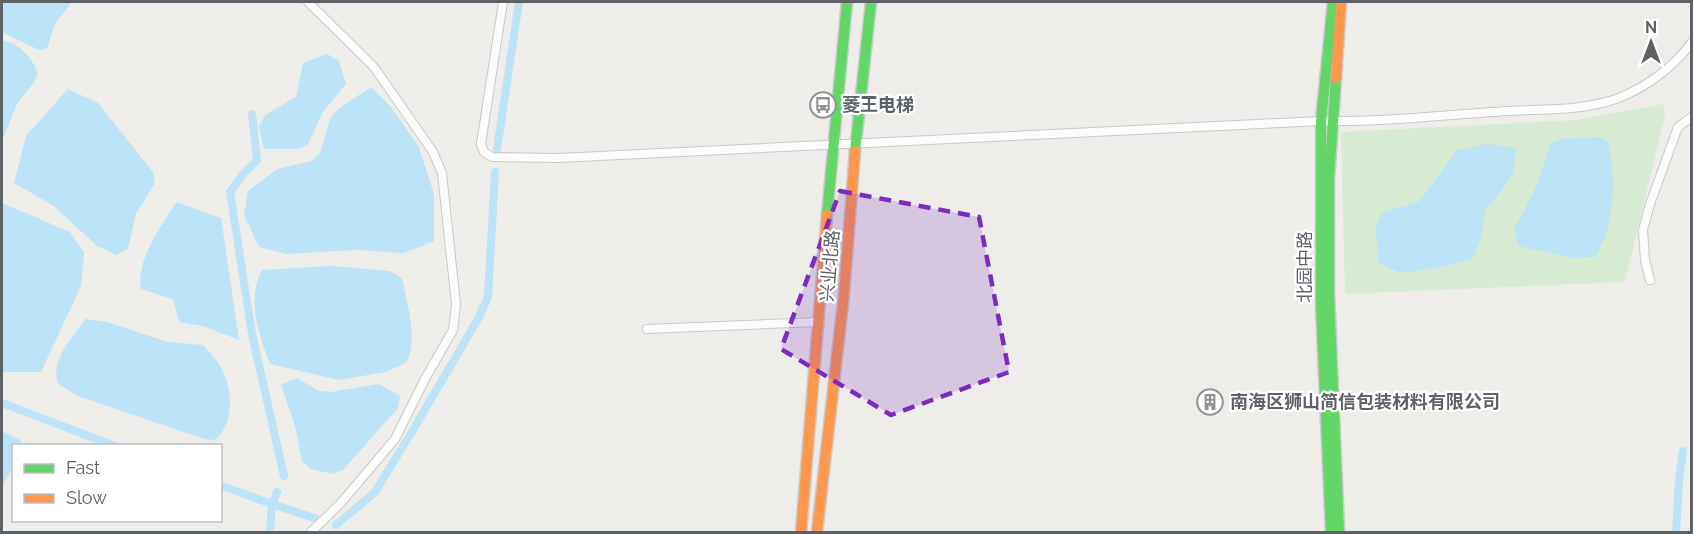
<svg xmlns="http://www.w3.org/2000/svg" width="1693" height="534" font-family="Raleway,'Noto Sans SC',sans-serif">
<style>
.green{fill:#d7ebd3}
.water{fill:#bce3f8}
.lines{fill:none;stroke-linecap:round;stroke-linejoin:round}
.canal{stroke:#bce3f8;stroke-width:8}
.street-casing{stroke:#c9c9ca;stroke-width:10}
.fast-casing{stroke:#cacbcb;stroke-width:13}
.slow-casing{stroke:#cacbcb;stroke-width:13}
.street{stroke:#fcfcfc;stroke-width:8}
.fast{stroke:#63d668;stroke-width:10}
.slow{stroke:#ff974d;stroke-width:10}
.marked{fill:#7b2cbf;fill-opacity:0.2;stroke:#7b2cbf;stroke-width:4.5;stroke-dasharray:12 8;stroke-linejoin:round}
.labels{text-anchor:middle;stroke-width:4.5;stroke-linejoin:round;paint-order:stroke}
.poi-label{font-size:18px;font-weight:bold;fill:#5d6267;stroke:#fff;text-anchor:start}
.street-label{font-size:18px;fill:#5d6267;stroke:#fff}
</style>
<rect width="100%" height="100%" fill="#eeede9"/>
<polygon class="green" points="1663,104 1665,116 1625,282 1345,294 1341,132 1576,120"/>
<g class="water">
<polygon points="2,2 72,2 55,24 47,48 41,51 2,32"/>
<path d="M 2,40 C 20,44 32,57 38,74 L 33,84 L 18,102 L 2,141 Z"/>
<polygon points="327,54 339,61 346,84 323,112 308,144 298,149 264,149 259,127 265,115 296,97 303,63"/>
<polygon points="371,87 391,107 419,147 434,194 434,241 404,253 357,250 286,254 259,247 244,215 248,191 277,169 311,161 320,153 330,119 338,109"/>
<polygon points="68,89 98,103 153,172 155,183 136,214 128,249 117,255 97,246 54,206 14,183 26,136"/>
<path d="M 1600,137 L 1609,142 C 1615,179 1616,225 1595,257 L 1575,258 L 1518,246 L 1514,228 C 1531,201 1542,174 1551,143 L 1562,139 Z"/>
<polygon points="1487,144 1516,148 1513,173 1497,197 1485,209 1482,235 1473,258 1446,266 1401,273 1378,263 1376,227 1382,213 1420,201 1457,150"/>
<path d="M 176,202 L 221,218 L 239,340 L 203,326 L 179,322 L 173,299 L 141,289 C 136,258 161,228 176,202 Z"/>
<polygon points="2,203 70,232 84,252 81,286 41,372 2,372"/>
<path d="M 331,266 L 390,271 L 402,278 C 407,305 418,336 407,362 L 386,372 L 339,380 L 270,364 C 259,334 246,301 262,270 Z"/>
<path d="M 85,319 L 107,322 L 168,342 L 203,345 C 208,351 214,357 218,363 C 233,385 236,423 215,440 L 204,439 L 78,396 L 58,384 C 50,359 72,339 85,319 Z"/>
<polygon points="297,378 319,391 331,392 379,384 400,396 398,408 343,470 333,474 311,469 302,461 295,426 281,385"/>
<polygon points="2,431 20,440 23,445 14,446 13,466 2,487"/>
</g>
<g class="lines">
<g class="canal">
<polyline points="252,114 257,160 243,174 230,192 252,334 284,476"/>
<polyline points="497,149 519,2"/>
<polyline points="2,403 115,446"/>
<polyline points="220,485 272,504 270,532"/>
<polyline points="277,492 272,504 317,519"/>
<polyline points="336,525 375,492 413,430 478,319 488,297 495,172"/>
<polyline points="1676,532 1679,480 1683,451"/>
</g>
<g class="street-casing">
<g id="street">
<polyline points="308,2 374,67 433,152 442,173 456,304 453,330 425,379 395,439 340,504 311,532"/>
<path d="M 503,2 L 481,144 L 484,152 L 492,157 L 558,158 L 1321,121 C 1383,122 1445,115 1507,111 C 1544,109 1581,111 1616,99 C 1645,88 1673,68 1692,42"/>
<polyline points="1650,280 1645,260 1643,230 1650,204 1678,127 1692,117"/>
<polyline points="647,329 818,322"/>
</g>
</g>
<g class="fast-casing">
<g id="fast">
<polyline points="1336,78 1329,179 1329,294 1339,532"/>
<polyline points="855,151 871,2"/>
<polyline points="827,215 847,2"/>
<polyline points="1331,532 1321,305 1321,121 1333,2"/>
</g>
</g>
<g class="slow-casing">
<g id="slow">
<polyline points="1336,78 1341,2"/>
<polyline points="801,532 827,215"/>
<polyline points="817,532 844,294 855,151"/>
</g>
</g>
<use href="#street" class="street"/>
<use href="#fast" class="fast"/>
<use href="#slow" class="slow"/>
</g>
<path class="marked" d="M 840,191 L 979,217 L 1009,372 L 891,415 L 781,349 Z"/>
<defs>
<g id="bus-ring" transform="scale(1.35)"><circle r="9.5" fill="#fff" stroke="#909394" stroke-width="1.5"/><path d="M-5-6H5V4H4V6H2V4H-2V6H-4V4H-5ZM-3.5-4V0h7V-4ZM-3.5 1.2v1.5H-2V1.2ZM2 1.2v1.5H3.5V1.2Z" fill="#909394"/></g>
<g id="building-ring" transform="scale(1.35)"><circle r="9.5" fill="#fff" stroke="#909394" stroke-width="1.5"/><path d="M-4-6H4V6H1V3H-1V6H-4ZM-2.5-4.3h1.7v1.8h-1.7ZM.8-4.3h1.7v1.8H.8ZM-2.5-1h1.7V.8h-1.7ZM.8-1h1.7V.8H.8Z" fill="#909394"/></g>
</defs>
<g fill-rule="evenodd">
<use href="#bus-ring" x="823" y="105"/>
<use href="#building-ring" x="1210" y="402"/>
</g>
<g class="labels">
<g class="poi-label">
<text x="842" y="111">菱王电梯</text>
<text x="1230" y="408">南海区狮山简信包装材料有限公司</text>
</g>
<g class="street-label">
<text transform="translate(830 266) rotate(-85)" y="6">兴业北路</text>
<text transform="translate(1305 267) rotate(-90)" y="6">北园中路</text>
</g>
</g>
<rect width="1693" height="534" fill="none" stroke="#5d6267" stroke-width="6"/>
<rect x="12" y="444" width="210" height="78" fill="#ffffff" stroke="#bec0c2" stroke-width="1.5"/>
<rect x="24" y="464" width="30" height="9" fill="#63d668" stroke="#bec0c2" stroke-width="1.5"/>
<text x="66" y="474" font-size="18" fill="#5d6267">Fast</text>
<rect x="24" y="494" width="30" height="9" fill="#ff974d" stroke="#bec0c2" stroke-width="1.5"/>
<text x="66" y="504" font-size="18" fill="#5d6267">Slow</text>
<g transform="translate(1651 42)" stroke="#ffffff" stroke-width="4.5" paint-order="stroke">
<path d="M0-4.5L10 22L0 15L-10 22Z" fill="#5d6267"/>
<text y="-9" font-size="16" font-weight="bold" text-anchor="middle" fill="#5d6267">N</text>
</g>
</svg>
